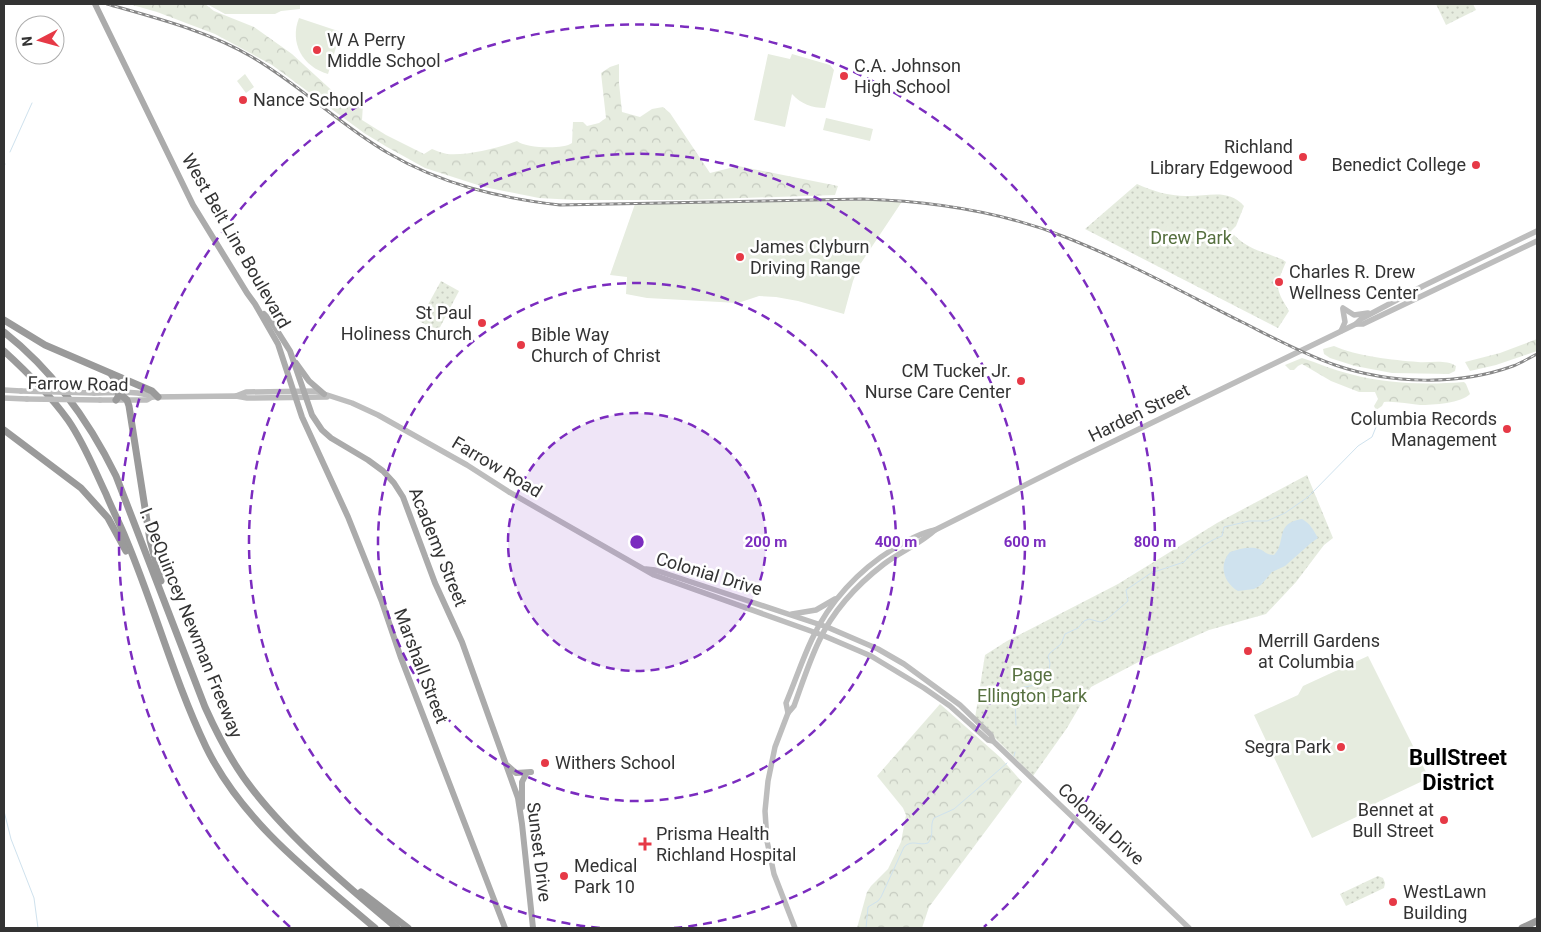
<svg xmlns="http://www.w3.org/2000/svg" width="1541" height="932" font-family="Roboto,sans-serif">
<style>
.forest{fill:url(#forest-crowns)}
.park{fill:url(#park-dots)}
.garden{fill:#e6ecdf}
.water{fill:#cfe2ee}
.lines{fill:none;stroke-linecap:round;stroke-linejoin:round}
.stream{stroke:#cfe2ee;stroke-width:1}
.secondary{stroke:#bdbdbd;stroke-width:5.5}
.primary{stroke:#ababab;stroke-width:6}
.highway{stroke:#9a9a9a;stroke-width:7}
.rail-casing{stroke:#888;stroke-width:3}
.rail{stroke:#fff;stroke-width:1;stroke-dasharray:4;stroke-linecap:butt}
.secondary-bridge{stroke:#bdbdbd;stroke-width:5.5}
.ring{fill:none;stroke:#7b2cbf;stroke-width:2.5;stroke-dasharray:9 6}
.poi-dot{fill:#e63946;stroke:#fff;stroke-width:2}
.labels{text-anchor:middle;stroke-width:5;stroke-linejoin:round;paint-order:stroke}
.poi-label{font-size:18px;fill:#333;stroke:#fff;text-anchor:start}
.park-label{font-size:18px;fill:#56703f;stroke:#fff}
.street-label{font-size:18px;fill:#333;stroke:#fff}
.district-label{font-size:22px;font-weight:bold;fill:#000;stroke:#fff}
.centre{fill:#7b2cbf;stroke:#fff;stroke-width:2.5}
.ring-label{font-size:15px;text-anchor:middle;font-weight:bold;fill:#7b2cbf;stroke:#fff;stroke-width:5;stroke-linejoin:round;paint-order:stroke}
</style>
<defs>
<pattern id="forest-crowns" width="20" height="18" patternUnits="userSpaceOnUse" patternTransform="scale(1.25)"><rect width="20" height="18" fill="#e6ecdf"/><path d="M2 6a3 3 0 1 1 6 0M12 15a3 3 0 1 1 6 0" fill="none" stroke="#c6cbc0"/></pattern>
<pattern id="park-dots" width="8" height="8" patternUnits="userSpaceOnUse" patternTransform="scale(1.25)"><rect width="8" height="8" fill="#e6ecdf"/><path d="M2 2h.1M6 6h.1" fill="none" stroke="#c6cbc0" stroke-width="1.8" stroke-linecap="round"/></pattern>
</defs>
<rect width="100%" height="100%" fill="#fff"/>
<g class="forest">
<path d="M 129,4 L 205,4 L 214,11 L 254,27 L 292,54 L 339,97 L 363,104 L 362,120 L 386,135 L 424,154 L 432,149 C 437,151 442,153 447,154 C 466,156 499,148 517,141 C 525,148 563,150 572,143 L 573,122 L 583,122 L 587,126 L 599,123 L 606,118 L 601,73 L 610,67 L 619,64 L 619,83 L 622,112 L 640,117 L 652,109 L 663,107 L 670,113 L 710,173 L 738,166 L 838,186 L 835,195 L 685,200 L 575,200 L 539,198 L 484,187 L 425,168 L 387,147 L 364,133 L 272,65 L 215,34 L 157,12 Z"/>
<polygon points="1537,339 1537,351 1496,365 1470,371 1465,362 1500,353"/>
<path d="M 1334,346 C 1356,356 1393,360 1418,362 C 1431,363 1445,359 1456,366 L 1455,371 L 1449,374 L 1392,373 L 1355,366 L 1330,358 L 1324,354 L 1323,349 Z"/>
<path d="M 1302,358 C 1318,363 1333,370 1350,374 C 1388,384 1425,385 1464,382 L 1466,384 L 1470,394 C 1462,403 1433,405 1420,405 C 1408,404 1396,401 1384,402 L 1382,406 L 1376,410 L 1374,406 L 1378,399 L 1375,392 L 1359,392 L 1331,381 L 1302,364 L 1298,366 L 1294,370 L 1290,370 L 1285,365 Z"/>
<polygon points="940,704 1001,758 1022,782 929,907 922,928 857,928 867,892 871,886 888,869 901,842 906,815 903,808 877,776"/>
</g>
<g class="park">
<polygon points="1436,4 1473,4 1476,10 1446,25"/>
<path d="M 1137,184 C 1152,191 1169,196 1186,196 C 1207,197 1228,188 1244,206 L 1236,226 L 1231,231 C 1239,243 1255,250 1268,254 C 1275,257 1281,258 1286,262 C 1275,287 1275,288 1289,311 L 1278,328 L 1085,229 Z"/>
<polygon points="441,281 459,291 438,331 419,321"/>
<polygon points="1307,475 1333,538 1324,545 1296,582 1266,614 1209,630 1148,657 1091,687 1067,728 1033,776 975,718 985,655 1007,641 1118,584 1217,523"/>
<polygon points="1378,876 1383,878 1385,883 1384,888 1346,906 1340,894"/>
</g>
<g class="garden">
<polygon points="207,4 300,4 300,9 281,11 275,14 225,14"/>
<path d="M 299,18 L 338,31 L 340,34 L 328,74 C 303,67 289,43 299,18 Z"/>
<path d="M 768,54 L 790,59 L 792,54 L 830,65 L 834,70 L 825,108 C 812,108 801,104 792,94 L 785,127 L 754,120 Z"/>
<polygon points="245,74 254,87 246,93 237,81"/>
<polygon points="826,118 873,129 870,141 823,130"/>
<polygon points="903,200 859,266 853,281 844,314 798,301 776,297 759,296 738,303 647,298 626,294 627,277 610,275 635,204"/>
<polygon points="1167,225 1175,228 1166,247 1159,244"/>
<polygon points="1368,656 1429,778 1376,803 1371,810 1312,838 1254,715 1298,695 1303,686"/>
</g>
<path class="water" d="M 1302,519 C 1311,524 1313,530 1318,538 L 1311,543 L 1285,566 L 1272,572 L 1261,585 L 1254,589 L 1238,591 C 1224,583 1218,565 1230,552 C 1239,549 1250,546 1259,549 C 1265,551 1266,555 1274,555 C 1287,542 1274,523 1302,519 Z"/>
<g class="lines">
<g class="stream">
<polyline points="10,152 32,103"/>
<polyline points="4,167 5,164"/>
<path d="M 1016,725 L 1015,698 L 1024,687 L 1036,685 L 1049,672 L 1050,663 L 1048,656 L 1050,653 L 1061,644 L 1065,634 L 1078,628 L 1084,621 L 1089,619 L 1100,622 L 1106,620 L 1128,601 L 1126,590 L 1151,573 L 1184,562 C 1189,554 1212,539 1222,536 L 1224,527 L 1249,521 L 1267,521 L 1285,513 L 1308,497 L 1358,446 L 1372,437 L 1376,427 L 1373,410"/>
<polyline points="1014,756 1015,752"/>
<polyline points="4,811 11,839 34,898 38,928"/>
<path d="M 866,928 L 868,907 L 878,901 L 881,897 L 904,847 C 912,839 918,846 928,843 C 935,835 929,826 934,818 L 954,809 L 1007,763"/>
</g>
<g class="secondary">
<polyline points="1343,308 1354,315 1368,313"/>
<polyline points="1356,324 1361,319 1423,286 1537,231"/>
<polyline points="1341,331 1345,322 1343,310"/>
<polyline points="4,390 21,391"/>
<path d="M 94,393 C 109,393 139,390 152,397"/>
<polyline points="236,396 246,392 315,391 352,403 378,415 467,465 509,492 654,575 822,635 871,656 924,688 950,706 988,740 993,741 1189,928"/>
<polyline points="4,398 27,399"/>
<polyline points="100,400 147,400 152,397 236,396 247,398 327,397"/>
<polyline points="646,569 655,570 827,627 878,649 904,664 960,705 991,735 993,741"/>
<polyline points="792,614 816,610 835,599"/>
<path d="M 788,713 L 786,703 C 795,682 802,660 812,639 C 829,602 859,570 893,549 C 906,541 920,533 935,530 L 1075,460 L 1356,324 L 1363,324 L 1537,241"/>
<path d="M 795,928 L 774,874 L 767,841 L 765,811 L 768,781 L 775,747 L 788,713 L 794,706 C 802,684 809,662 819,641 C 833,611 858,584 884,564 C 900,552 920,544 935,530"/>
</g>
<g class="primary">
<polyline points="95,4 193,205 247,293 255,304 278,344 302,417 348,517 382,602 401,658 505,928"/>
<polyline points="264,314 271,321 290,351 312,415 322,430 331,438 368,460 383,471 394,483 403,497 435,583 462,642 518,798 522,824 533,928"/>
<polyline points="296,363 309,381 324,394"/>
<polyline points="508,766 516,773 531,772"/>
<polyline points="522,807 522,782 526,774"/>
</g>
<g class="highway">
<polyline points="4,320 45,345 152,391 158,397"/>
<path d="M 4,332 C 52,370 89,421 116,476 L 205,707 C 218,736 233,765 253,790 C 292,840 348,887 397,928"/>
<path d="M 4,351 C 27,372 50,395 68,420 C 84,443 94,469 106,494 C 112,509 120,524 126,539 C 155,608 174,680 206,747 C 243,823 313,875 375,928"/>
<path d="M 111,374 C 117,382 123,392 116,400"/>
<polyline points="120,394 127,400 129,406 150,540 161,581"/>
<polyline points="4,430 81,488 108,518 126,551"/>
<polyline points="361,892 408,928"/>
<polyline points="1522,928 1537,921"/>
</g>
<g class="rail-casing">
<path id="rail" d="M 107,4 C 156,18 208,31 252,57 C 300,85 340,125 388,153 C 441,184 499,198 560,205 L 862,199 C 931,201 1000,211 1065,237 C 1126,261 1184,293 1242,322 C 1272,337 1303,354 1335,365 C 1390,384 1458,386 1513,366 C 1521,363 1529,358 1537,354"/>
</g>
<use href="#rail" class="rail"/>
<g class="secondary-bridge">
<polyline points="21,391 94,393"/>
<polyline points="27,399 100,400"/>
</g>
</g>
<circle cx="637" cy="542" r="129" fill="#7b2cbf" fill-opacity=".12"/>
<g class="ring">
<circle cx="637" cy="542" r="129"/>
<circle cx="637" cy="542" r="259"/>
<path d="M600 928A388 388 0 1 1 674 928"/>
<path d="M290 927A518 518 0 1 1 984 927"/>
</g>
<g class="poi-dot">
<circle cx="317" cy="50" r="5"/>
<circle cx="844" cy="76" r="5"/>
<circle cx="243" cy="100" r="5"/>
<circle cx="1303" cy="157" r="5"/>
<circle cx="1476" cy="165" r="5"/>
<circle cx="740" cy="257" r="5"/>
<circle cx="1279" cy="282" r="5"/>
<circle cx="482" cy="323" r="5"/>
<circle cx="521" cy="345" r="5"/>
<circle cx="1021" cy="381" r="5"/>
<circle cx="1507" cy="429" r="5"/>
<circle cx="1248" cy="651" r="5"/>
<circle cx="1341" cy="747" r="5"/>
<circle cx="545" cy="763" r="5"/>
<circle cx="1444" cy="820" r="5"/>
<path d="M642.5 836.5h5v5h5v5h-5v5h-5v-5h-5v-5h5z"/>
<circle cx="564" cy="876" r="5"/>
<circle cx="1393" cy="902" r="5"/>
</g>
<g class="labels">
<g class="poi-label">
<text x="327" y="46">W A Perry<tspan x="327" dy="21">Middle School</tspan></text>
<text x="854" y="72">C.A. Johnson<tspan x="854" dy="21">High School</tspan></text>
<text x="253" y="106">Nance School</text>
<text x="1293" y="153" text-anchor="end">Richland<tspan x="1293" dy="21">Library Edgewood</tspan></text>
<text x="1466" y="171" text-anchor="end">Benedict College</text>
<text x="750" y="253">James Clyburn<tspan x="750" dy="21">Driving Range</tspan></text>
<text x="1289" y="278">Charles R. Drew<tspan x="1289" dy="21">Wellness Center</tspan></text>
<text x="472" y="319" text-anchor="end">St Paul<tspan x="472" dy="21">Holiness Church</tspan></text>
<text x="531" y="341">Bible Way<tspan x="531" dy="21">Church of Christ</tspan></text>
<text x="1011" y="377" text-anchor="end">CM Tucker Jr.<tspan x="1011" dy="21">Nurse Care Center</tspan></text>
<text x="1497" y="425" text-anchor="end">Columbia Records<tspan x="1497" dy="21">Management</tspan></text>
<text x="1258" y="647">Merrill Gardens<tspan x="1258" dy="21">at Columbia</tspan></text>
<text x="1331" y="753" text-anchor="end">Segra Park</text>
<text x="555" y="769">Withers School</text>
<text x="1434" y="816" text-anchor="end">Bennet at<tspan x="1434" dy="21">Bull Street</tspan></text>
<text x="656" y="840">Prisma Health<tspan x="656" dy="21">Richland Hospital</tspan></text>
<text x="574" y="872">Medical<tspan x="574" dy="21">Park 10</tspan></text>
<text x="1403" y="898">WestLawn<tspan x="1403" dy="21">Building</tspan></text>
</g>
<g class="park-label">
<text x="1191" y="244">Drew Park</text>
<text x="1032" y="681">Page<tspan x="1032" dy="21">Ellington Park</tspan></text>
</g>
<g class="street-label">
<text transform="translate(236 241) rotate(60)" y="6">West Belt Line Boulevard</text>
<text transform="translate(78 384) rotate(1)" y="6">Farrow Road</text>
<text transform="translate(1139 413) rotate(-26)" y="6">Harden Street</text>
<text transform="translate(497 467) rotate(31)" y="6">Farrow Road</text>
<text transform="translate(438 547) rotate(68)" y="6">Academy Street</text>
<text transform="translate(709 574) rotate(17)" y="6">Colonial Drive</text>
<text transform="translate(191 623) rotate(68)" y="6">I. DeQuincey Newman Freeway</text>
<text transform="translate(421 666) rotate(69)" y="6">Marshall Street</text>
<text transform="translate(1101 824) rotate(43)" y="6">Colonial Drive</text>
<text transform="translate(539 852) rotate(83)" y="6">Sunset Drive</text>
</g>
<g class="district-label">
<text x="1458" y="765">BullStreet<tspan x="1458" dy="25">District</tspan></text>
</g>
</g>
<circle cx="637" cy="542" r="8" class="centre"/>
<g class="ring-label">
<text x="766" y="547">200 m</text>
<text x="896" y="547">400 m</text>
<text x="1025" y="547">600 m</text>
<text x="1155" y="547">800 m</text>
</g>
<rect width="1541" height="932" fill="none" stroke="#333333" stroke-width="10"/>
<g transform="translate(40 40) rotate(264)"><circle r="24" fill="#ffffff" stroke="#adadad"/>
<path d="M0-4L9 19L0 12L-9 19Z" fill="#e63946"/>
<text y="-8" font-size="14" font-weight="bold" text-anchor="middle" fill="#333333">N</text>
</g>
</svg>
